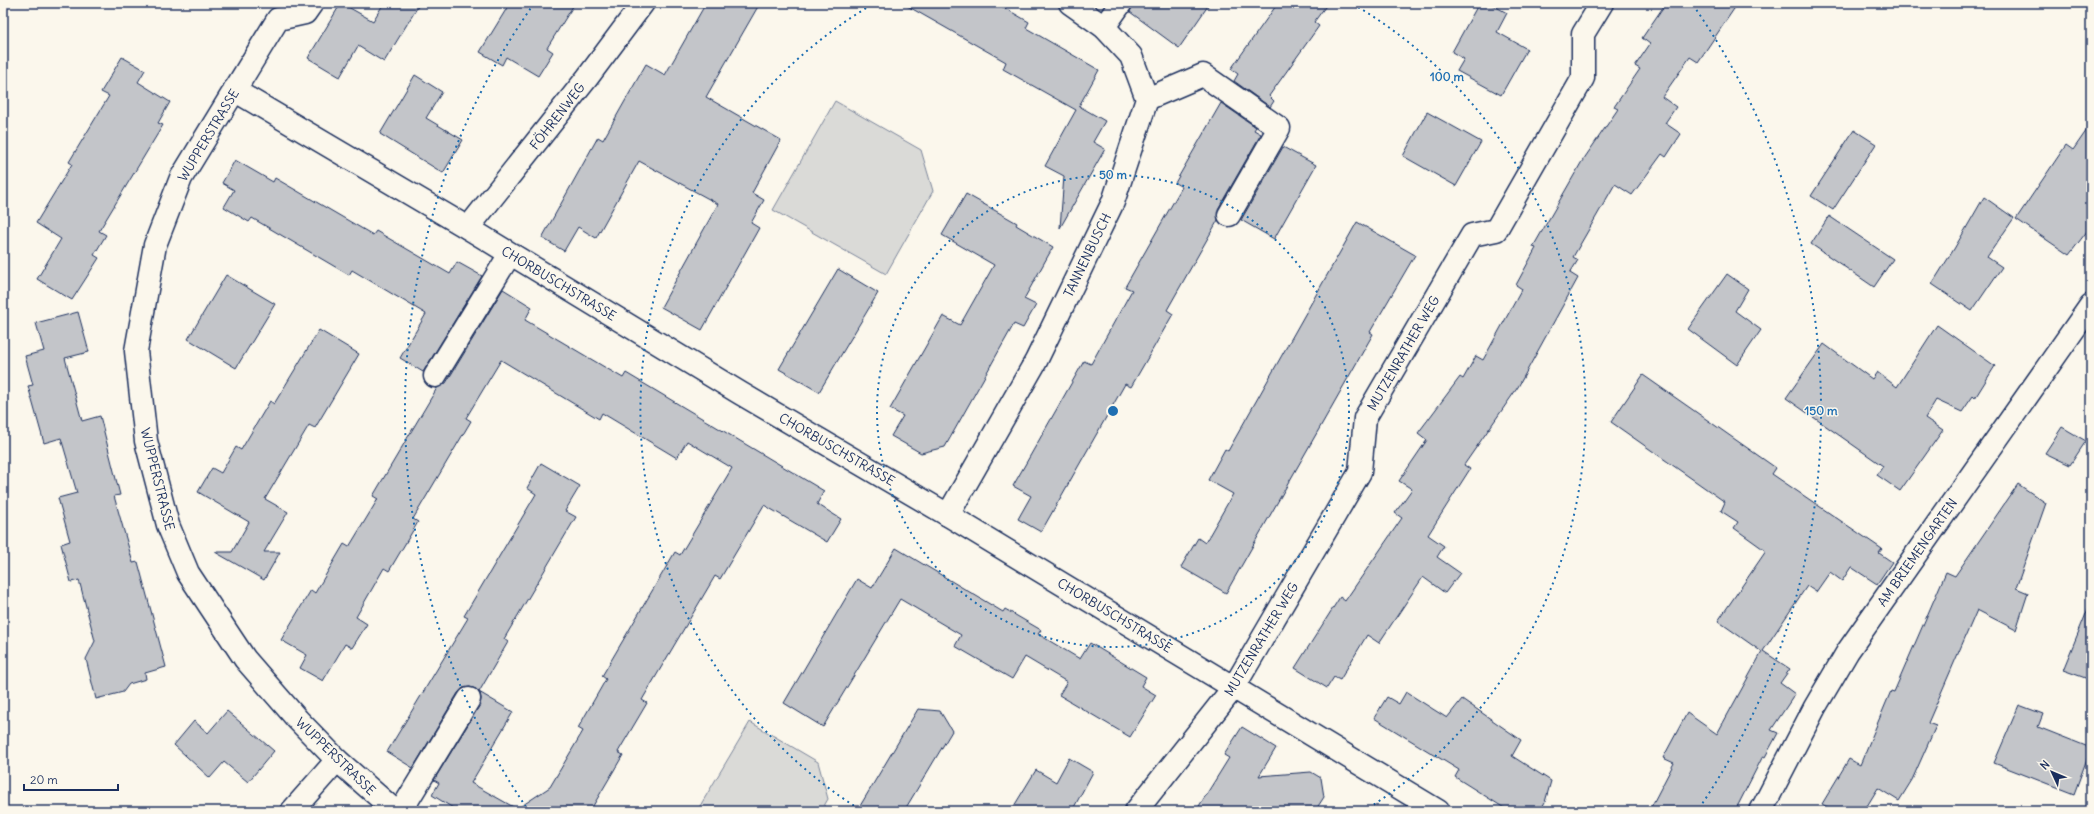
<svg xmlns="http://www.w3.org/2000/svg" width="2094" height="814" font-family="Delius,sans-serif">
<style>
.green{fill:#dadad7;stroke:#7a849a}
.building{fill:#c3c5c9;stroke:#1b2f5e}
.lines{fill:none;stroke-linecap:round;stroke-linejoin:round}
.minor-casing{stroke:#1b2f5e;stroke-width:25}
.minor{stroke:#fbf7ec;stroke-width:22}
.ring{fill:none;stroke:#1f6fb2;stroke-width:2;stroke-dasharray:2 4}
.labels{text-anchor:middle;stroke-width:3;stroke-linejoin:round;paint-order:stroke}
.street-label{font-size:13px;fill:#1b2f5e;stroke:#fbf7ec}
.centre{fill:#1f6fb2;stroke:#fbf7ec;stroke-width:2}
.ring-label{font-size:12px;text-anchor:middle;font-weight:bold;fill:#1f6fb2;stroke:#fbf7ec;stroke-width:3;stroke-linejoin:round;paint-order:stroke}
</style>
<rect width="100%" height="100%" fill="#fbf7ec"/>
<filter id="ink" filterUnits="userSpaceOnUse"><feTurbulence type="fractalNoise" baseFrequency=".025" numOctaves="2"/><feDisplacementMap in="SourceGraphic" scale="8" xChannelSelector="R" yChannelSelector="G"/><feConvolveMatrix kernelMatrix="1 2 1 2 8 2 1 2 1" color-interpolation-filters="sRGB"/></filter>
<g filter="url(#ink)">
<g class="green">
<polygon points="835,101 921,150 933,191 886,274 773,210"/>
<polygon points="750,722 818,762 828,799 821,811 697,811"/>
</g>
<g class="building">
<polygon points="341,3 373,21 384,3 420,3 384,62 358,46 340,77 308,58"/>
<polygon points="510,3 575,3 547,48 553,52 538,76 506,57 502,65 480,52"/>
<polygon points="706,3 760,3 706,97 781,140 752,193 764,200 751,223 759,228 702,330 661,307 718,204 639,161 596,238 578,227 564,251 542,238 598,137 603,140 646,64 665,75"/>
<polygon points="902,3 996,3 1029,22 1026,28 1099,70 1079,106 1105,121 1093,142 1105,149 1060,228 1064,176 1045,166 1076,110 1003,69 1006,62"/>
<polygon points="1133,3 1210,3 1179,48 1130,12"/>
<polygon points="1278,3 1328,3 1314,22 1319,26 1269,96 1274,101 1270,107 1234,81 1238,74 1231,69"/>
<polygon points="1479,3 1489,3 1507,13 1497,32 1527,49 1501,95 1457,71 1464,59 1452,52"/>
<polygon points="1666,3 1738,3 1698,62 1690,57 1662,97 1676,107 1665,123 1681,134 1666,157 1662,154 1632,195 1615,184 1573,257 1578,260 1570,273 1578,278 1518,387 1464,465 1470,469 1428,535 1444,546 1437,557 1460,573 1445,593 1423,577 1379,643 1367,635 1340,680 1334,677 1327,688 1295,668 1340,597 1345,601 1402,518 1395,513 1412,489 1399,481 1427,440 1418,433 1460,377 1463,379 1476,356 1483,360 1522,289 1516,285 1536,248 1533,247 1581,163 1618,109 1614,107 1640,69 1635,66 1650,44 1642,38"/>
<polygon points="122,57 145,70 138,82 170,102 158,123 163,125 99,231 106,235 94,255 99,258 72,300 37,279 61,239 36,223 72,164 69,162 109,96 101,92"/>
<polygon points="415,75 442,92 426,118 463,140 443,173 380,134"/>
<polygon points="1221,103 1256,127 1254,130 1261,134 1218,209 1218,220 1167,310 1173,314 1131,387 1125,384 1041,532 1018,519 1031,496 1013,486 1084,361 1091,364 1132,290 1125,287 1182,187 1175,183"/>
<polygon points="1427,112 1481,142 1456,186 1403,156"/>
<polygon points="2091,124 2091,226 2069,255 2016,219 2066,145 2073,150"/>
<polygon points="1854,130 1876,144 1833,210 1811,196"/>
<polygon points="1283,147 1316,165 1274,239 1241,220"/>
<polygon points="235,160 273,182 275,178 373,235 376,231 450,274 457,262 482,276 423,372 400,358 426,314 352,270 349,275 252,218 249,222 224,207 234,190 222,183"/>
<polygon points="966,194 1017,223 1016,225 1053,247 1024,299 1036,305 1023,328 1014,324 945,447 921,453 891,436 903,416 890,409 943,316 960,325 994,265 942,235"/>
<polygon points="1984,197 2014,218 1987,257 2002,267 1972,311 1932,284 1954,249"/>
<polygon points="1829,216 1893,259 1874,287 1811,244"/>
<polygon points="1357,222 1415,255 1370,332 1373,334 1226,593 1181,567 1198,538 1205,543 1233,494 1208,480 1225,449 1228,451"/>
<polygon points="838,269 878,293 819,392 779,369"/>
<polygon points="1727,274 1748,289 1735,311 1761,330 1737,365 1688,329"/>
<polygon points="226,275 275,304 236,368 188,339"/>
<polygon points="503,289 532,307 525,320 623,378 626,373 824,491 817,504 841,519 827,542 764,505 720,579 715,576 642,700 647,703 618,752 623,755 590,811 458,811 432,795 439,783 434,780 480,705 481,699 480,693 476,689 470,687 463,688 458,693 413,768 387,752 468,618 464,616 536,494 527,488 541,463 580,486 565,511 576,517 504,639 508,642 479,692 513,712 471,783 517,809 550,787 583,731 578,728 606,679 602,676 675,552 680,555 732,468 687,441 677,458 602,413 599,419 501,360 466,418 471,421 413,519 418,522 389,571 384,568 356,617 367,624 352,648 345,644 323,681 300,668 307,655 281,640 311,590 315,593 344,544 349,547 378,499 373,496 402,447 437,388 446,383"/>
<polygon points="78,312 89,352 65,358 82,421 100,416 120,495 114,496 133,563 138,562 166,667 145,673 146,679 129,684 123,692 96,699 86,659 95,641 79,580 71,582 61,544 70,541 58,498 77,493 61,438 44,443 28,386 33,385 25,356 44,351 36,323"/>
<polygon points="1937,325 1995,366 1975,398 1973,396 1962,412 1936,400 1925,418 1943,430 1900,491 1877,475 1883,466 1786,398 1824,344 1872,379 1877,372 1897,387"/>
<polygon points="319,330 359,354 315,428 309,425 265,499 288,512 264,552 280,552 264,580 215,552 232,552 249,522 198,492 212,468 221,473 236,447 241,450 270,401 274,404"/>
<polygon points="1643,375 1776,468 1772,474 1882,549 1879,553 1892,562 1877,584 1851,567 1842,581 1830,572 1816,592 1807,586 1763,651 1790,669 1780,683 1795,694 1771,730 1778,733 1765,757 1763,756 1735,811 1649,811 1674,763 1663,758 1687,713 1717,734 1762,652 1718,621 1766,551 1734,528 1738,522 1721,511 1725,502 1611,422"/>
<polygon points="2062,427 2086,441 2070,465 2045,453"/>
<polygon points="2018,484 2046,503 2016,588 2028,593 2016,630 1977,610 1928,723 1936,726 1912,780 1899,801 1878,788 1864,811 1835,811 1822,804 1849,759 1860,765 1891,691 1894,692 1946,572 1955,576"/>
<polygon points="896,548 1003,612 1005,609 1041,630 1038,634 1080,659 1090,643 1146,677 1141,686 1156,695 1130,737 1059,695 1067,682 1025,657 1012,679 955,646 961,635 900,599 823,727 784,703 857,579 872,588"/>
<polygon points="2090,604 2091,604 2091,680 2063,670"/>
<polygon points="1406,692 1447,718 1462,699 1521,740 1512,756 1551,781 1545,802 1540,811 1509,811 1455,777 1459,770 1374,718 1387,697 1399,704"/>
<polygon points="2019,705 2043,714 2038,727 2091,748 2074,794 1994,763"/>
<polygon points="918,709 940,711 952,731 904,811 857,811"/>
<polygon points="227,711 274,751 248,782 224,762 210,778 174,745 194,721 208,733"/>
<polygon points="1242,727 1276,748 1259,776 1311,772 1321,778 1324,797 1315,811 1196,811 1229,758 1224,755"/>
<polygon points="1069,758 1093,772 1072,811 1011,811 1036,770 1056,782"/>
</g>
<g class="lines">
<g class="minor-casing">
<g id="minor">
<polyline points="312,3 305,13 278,19 181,178 155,245 136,351 146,441 168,525 188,573 245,659 298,720 337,760 395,811"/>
<polyline points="1104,27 1121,3"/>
<polyline points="234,90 468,228 740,393 948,515 1438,811"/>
<polyline points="1147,99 1203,75 1279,128 1229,215"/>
<polyline points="468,228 587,78 643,3"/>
<polyline points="435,376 510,254"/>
<polyline points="948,515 1036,361 1113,202 1147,99 1131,56 1104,27 1070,3"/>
<polyline points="292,811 337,760"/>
<polyline points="401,811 469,699"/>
<polyline points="1136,811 1234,687 1360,472 1365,418 1472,235 1496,230 1583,78 1583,34 1602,3"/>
<polyline points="1761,811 1815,707 1848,651 2091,305"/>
</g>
</g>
<use href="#minor" class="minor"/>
</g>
</g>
<g class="ring">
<circle cx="1113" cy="411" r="236"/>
<path d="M859 809A472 472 0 0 1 873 4M1353 4A472 472 0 0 1 1367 809"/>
<path d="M526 807A708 708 0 0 1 533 5M1693 5A708 708 0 0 1 1700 807"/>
</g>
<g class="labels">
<g class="street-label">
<text transform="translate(557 116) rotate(-52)" y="5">FÖHRENWEG</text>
<text transform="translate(208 135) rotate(-59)" y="5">WUPPERSTRASSE</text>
<text transform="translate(1087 255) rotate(-64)" y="5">TANNENBUSCH</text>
<text transform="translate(559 283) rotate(31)" y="5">CHORBUSCHSTRASSE</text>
<text transform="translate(1403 353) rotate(-60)" y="5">MUTZENRATHER WEG</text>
<text transform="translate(837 449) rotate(30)" y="5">CHORBUSCHSTRASSE</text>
<text transform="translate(158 479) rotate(76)" y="5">WUPPERSTRASSE</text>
<text transform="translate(1917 552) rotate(-55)" y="5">AM BRIEMENGARTEN</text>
<text transform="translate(1115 615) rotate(31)" y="5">CHORBUSCHSTRASSE</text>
<text transform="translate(1261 639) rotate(-59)" y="5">MUTZENRATHER WEG</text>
<text transform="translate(336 756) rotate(44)" y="5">WUPPERSTRASSE</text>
</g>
</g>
<circle cx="1113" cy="411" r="6" class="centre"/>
<g class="ring-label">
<text x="1447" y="81">100 m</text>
<text x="1113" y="179">50 m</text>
<text x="1821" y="415">150 m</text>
</g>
<rect width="2094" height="814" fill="none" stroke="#fbf7ec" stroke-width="16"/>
<rect x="8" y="8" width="2078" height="798" fill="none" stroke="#1b2f5e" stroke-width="1.5" filter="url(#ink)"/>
<g transform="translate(2052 772) rotate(314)" stroke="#fbf7ec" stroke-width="3" paint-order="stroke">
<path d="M0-3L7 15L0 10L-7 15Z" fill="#1b2f5e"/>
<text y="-6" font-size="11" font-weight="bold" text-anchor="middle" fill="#1b2f5e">N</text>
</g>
<path d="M24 784v6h94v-6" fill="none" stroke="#1b2f5e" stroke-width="2"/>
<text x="30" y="784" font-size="12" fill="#1b2f5e" stroke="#fbf7ec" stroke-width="3" paint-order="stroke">20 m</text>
</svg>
